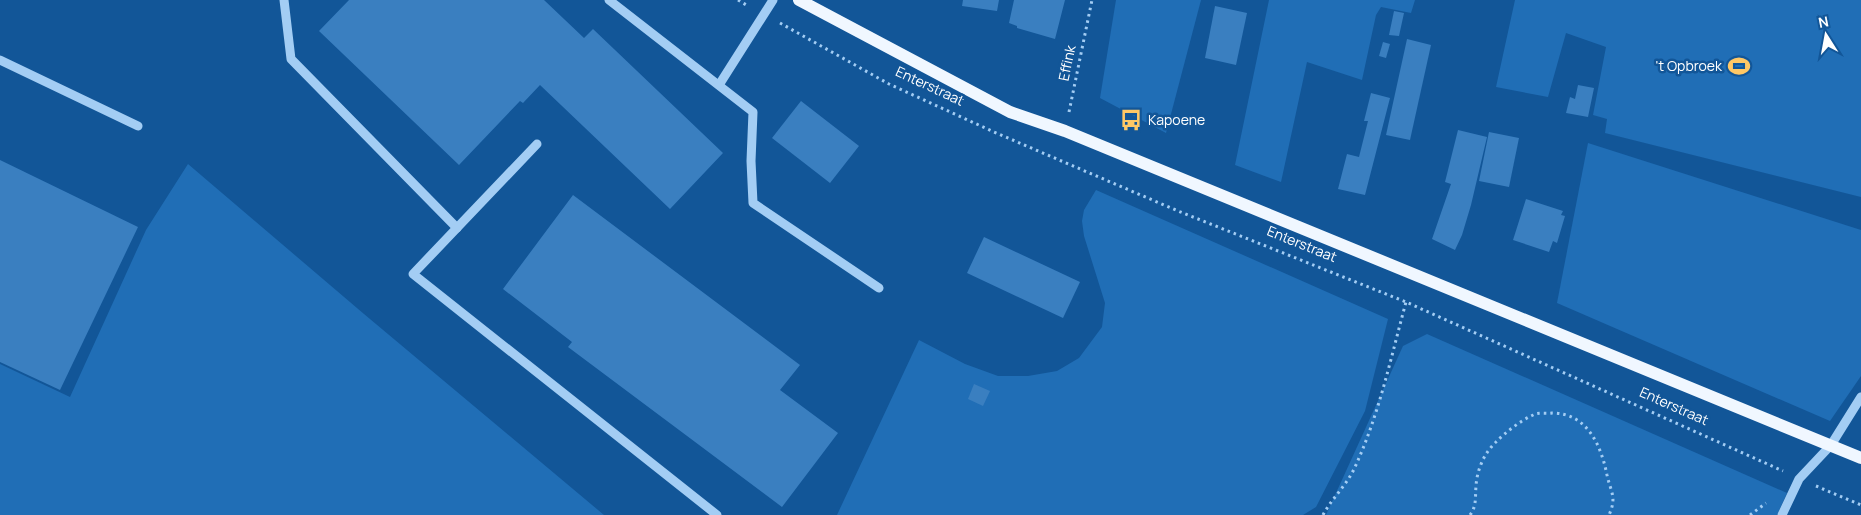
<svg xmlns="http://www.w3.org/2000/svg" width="1861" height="515" font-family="Manrope,sans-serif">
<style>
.green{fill:#206eb6}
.building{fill:#3a7fc0}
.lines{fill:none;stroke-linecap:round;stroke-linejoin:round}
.path{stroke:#a3cdf4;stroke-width:3;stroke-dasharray:2.5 4;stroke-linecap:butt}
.minor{stroke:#a3cdf4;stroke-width:9}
.major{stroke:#f0f7ff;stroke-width:12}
.labels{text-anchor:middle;stroke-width:5;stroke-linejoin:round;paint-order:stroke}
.street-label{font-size:14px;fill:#fff;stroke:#125698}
.poi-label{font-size:14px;fill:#fff;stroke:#125698;text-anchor:end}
</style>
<rect width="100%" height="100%" fill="#125698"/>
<g class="green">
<polygon points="1116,0 1201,0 1166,133 1100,98"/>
<polygon points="1269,0 1415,0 1411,13 1381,7 1376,15 1362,80 1307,62 1281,182 1235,165"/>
<polygon points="1515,0 1861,0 1861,197 1605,133 1607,119 1593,115 1606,47 1566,33 1548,97 1496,87"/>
<polygon points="1588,143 1861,230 1861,376 1830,421 1557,303"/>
<polygon points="188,164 364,314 604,515 0,515 0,364 70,397 146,230"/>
<polygon points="1096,190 1388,319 1365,411 1316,507 1303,515 837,515 919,340 965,364 998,376 1028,376 1057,371 1079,358 1102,327 1105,303 1084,236 1082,221 1084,210"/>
<polygon points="1427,334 1787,493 1777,515 1326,515 1403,346"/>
</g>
<g class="building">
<polygon points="349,0 544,0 584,38 593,29 723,153 670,209 540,85 523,103 520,101 459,165 319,31"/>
<polygon points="963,0 999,0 997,11 962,6"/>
<polygon points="1014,0 1065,0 1055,39 1017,28 1017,26 1009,23"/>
<polygon points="1215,6 1247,13 1236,65 1205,58"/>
<polygon points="1394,11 1404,13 1399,36 1389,35"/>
<polygon points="1407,39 1431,45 1410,140 1386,135"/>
<polygon points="1383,42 1390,44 1386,58 1379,56"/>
<polygon points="1578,85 1594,88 1588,117 1566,113 1570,97 1575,99"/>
<polygon points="1371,93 1390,98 1365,195 1338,189 1347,154 1359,157 1368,121 1364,121"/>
<polygon points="801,101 859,146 830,183 772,138"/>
<polygon points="1458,130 1487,137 1471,205 1462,235 1455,250 1432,239 1451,184 1445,182"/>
<polygon points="1489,132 1519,138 1509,187 1479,181"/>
<polygon points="0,160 138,227 60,390 0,362"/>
<polygon points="573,195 800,365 780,390 838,433 782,507 568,347 572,342 503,289"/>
<polygon points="1526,199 1563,211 1561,215 1565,216 1557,243 1553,241 1549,252 1513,240"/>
<polygon points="984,237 1080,282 1063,318 967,273"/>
<polygon points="974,384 990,391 983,406 968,399"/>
</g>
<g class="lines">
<g class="path">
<polyline points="738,0 748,6"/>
<polyline points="780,23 889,84 994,132 1178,211 1406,302 1783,471"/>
<polyline points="1069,112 1092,0"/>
<polyline points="1816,486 1861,505"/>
<path d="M 1323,515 C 1332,498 1347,485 1355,467 C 1379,415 1391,357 1406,302"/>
<path d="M 1470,515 C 1477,506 1475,496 1476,486 C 1477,470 1484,453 1496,442 C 1506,432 1520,421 1533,415 C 1538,412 1546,414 1552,413 C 1587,413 1601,445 1607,475 C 1611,493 1617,497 1609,515"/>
<polyline points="1750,515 1766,503"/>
</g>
<g class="minor">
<polyline points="284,0 291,59 457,228"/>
<polyline points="609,0 753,112 751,161 753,203 879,288"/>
<polyline points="0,60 138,126"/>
<polyline points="719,85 773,0"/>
<polyline points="537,144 413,274 717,515"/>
<polyline points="1782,515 1799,479 1831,445 1861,397"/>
</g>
<polyline class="major" points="799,0 1010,112 1065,131 1861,458"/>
</g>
<defs>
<g id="stadium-bare" transform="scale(1.725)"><path d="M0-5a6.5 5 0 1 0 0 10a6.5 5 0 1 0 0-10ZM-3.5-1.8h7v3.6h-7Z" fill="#ffc866" stroke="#125698" stroke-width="2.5" paint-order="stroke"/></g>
<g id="bus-bare" transform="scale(1.725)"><path d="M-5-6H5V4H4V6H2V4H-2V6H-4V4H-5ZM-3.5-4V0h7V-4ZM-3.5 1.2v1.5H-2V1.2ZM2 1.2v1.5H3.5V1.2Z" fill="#ffc866" stroke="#125698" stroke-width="2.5" paint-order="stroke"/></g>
</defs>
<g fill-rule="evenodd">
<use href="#stadium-bare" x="1739" y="66"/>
<use href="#bus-bare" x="1131" y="120"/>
</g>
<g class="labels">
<g class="street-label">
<text transform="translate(1067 63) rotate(-78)" y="5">Effink</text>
<text transform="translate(930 86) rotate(25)" y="5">Enterstraat</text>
<text transform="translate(1302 244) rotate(22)" y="5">Enterstraat</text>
<text transform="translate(1674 406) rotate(24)" y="5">Enterstraat</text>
</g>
<g class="poi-label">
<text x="1722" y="71">'t Opbroek</text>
<text x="1148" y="125" text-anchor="start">Kapoene</text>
</g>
</g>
<g transform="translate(1826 35) rotate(349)" stroke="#125698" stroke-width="4" paint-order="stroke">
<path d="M0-4L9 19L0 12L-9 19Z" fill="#ffffff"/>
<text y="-8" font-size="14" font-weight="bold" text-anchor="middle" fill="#ffffff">N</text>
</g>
</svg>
